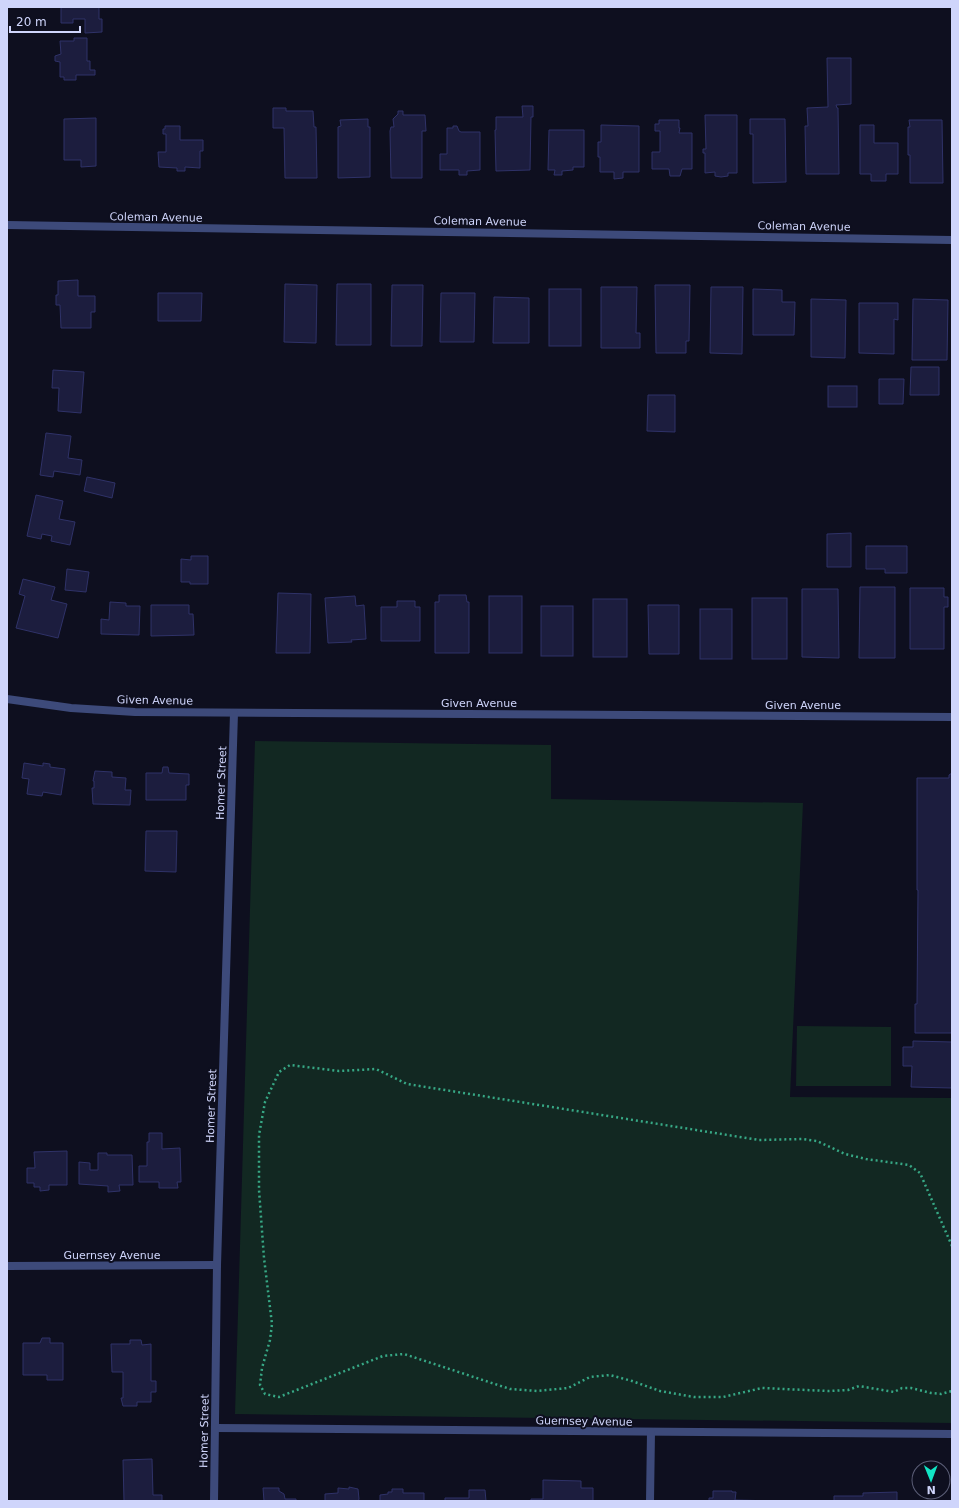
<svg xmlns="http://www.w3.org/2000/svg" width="959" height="1508" font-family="'DejaVu Sans',sans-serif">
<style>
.green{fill:#122822}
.building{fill:#1c1d3e;stroke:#2f3268}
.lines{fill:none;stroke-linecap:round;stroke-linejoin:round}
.path{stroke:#37a885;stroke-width:2.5;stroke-dasharray:2 3;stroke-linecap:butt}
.minor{stroke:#3d4a7a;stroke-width:8}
.labels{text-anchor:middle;stroke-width:4;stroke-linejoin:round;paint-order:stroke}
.street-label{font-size:11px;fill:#cfd5fb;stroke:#0e0f1f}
</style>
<rect width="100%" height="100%" fill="#0e0f1f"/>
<g class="green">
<polygon points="255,741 551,745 551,799 803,803 790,1097 952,1098 952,1423 235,1414"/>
<polygon points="797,1026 891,1027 891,1086 796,1086"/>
</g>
<g class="building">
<polygon points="61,7 99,7 99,19 102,19 102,32 85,33 85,19 73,19 73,23 61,23"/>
<polygon points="74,38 87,38 87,61 90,61 90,70 95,70 95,75 76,75 76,80 64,80 64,77 60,77 60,62 55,61 55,56 61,54 60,41 74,41"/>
<polygon points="827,58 851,58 851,104 836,105 837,108 838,108 839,174 806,174 805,126 808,126 807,108 828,107"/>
<polygon points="522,106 533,106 533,117 531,117 530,170 496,171 495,130 496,130 496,117 523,117"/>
<polygon points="273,108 286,108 286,111 313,111 314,127 316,127 317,178 285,178 284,128 273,128"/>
<polygon points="398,111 403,111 403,115 425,115 426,131 422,131 422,178 391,178 390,131 391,127 394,127 393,119 398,114"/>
<polygon points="705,115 737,115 737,173 728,173 728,176 721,177 715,176 715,172 705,173 705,153 703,153 703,149 706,149"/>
<polygon points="96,118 96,166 81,167 81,160 64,160 64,119"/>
<polygon points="368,119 368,127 370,127 370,177 338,178 338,127 341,126 340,120"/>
<polygon points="750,119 785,119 786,182 753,183 753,134 750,134"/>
<polygon points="659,120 679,120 679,128 680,128 679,133 692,133 692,169 682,169 680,176 670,176 669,169 652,169 652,152 660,152 660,131 655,131 655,124 659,124"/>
<polygon points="909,120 942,120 943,183 910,183 910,155 908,155 908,127 910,127"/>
<polygon points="601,125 639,126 639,172 623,172 623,178 614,179 614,172 600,172 600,157 598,157 598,142 601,142"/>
<polygon points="860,125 874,125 874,143 898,143 898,174 886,174 886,181 871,181 871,174 860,174"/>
<polygon points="165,126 180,126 180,140 203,140 203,151 200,151 200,168 185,167 185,171 177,171 177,168 159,167 158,152 166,152 166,134 163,134 163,129 165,129"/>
<polygon points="453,126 457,126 459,131 461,132 480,132 480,170 467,171 467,175 459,175 459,170 440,170 440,154 447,154 447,128 453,128"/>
<polygon points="549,130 584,130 584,167 573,167 573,170 562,171 562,175 554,175 555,170 548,170"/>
<polygon points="78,280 78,296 95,296 95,312 91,312 91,328 61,328 60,305 56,305 56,295 58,295 58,281"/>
<polygon points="285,284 317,285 316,343 284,342"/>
<polygon points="337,284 371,284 371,345 336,345"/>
<polygon points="392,285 423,285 422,346 391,346"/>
<polygon points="655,285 690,285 689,341 686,341 686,353 656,353"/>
<polygon points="601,287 637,287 636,333 640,333 640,348 601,348"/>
<polygon points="711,287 743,287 742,354 710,353"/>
<rect x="549" y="289" width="32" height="57"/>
<polygon points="753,289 782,290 782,302 795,302 794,335 753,335"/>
<polygon points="158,293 202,293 201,321 158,321"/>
<polygon points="441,293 475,293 474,342 440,342"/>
<polygon points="494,297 529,298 529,343 493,343"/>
<polygon points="811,299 846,300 845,358 811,357"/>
<polygon points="913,299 948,300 947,360 912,360"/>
<polygon points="859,303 898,303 898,320 894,319 894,354 859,353"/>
<polygon points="911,367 939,367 939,395 910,395"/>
<polygon points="53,370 84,372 81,413 58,411 59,388 52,388"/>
<polygon points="879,379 904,379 903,404 879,404"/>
<rect x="828" y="386" width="29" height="21"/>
<polygon points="648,395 675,395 675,432 647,431"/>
<polygon points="46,433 71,436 68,458 82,460 80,475 54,471 53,477 40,475"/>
<polygon points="87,477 115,483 112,498 84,491"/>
<polygon points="36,495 63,501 59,519 75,522 70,545 51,541 52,536 42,534 41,539 27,536"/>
<polygon points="851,533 851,567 827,567 827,534"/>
<polygon points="866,546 907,546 907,573 885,573 885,569 866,569"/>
<polygon points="191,556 208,556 208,584 190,584 190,582 181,582 181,559 191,560"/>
<polygon points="67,569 89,572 86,592 65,590"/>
<polygon points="23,579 55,587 51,600 67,604 58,638 16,628 25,596 19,594"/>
<polygon points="860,587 895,587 895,658 859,658"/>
<polygon points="910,588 944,588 944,597 948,597 948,607 944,607 944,649 910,649"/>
<polygon points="802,589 838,589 839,658 802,657"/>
<polygon points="278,593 311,594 310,653 276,653"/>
<polygon points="439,595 466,595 467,602 469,602 469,653 435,653 435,602 439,602"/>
<polygon points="355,596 356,606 364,605 366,639 351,640 352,642 328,643 325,598"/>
<rect x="489" y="596" width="33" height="57"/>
<rect x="752" y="598" width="35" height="61"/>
<rect x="593" y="599" width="34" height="58"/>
<polygon points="397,601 415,601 415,607 420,607 420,641 381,641 381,607 397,607"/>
<polygon points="110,602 126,603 126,606 140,606 139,635 101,634 101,619 109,620"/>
<polygon points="151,605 189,605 189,614 193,614 194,635 151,636"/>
<polygon points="648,605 679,605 679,654 649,654"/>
<rect x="541" y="606" width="32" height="50"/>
<rect x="700" y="609" width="32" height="50"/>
<polygon points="24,763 43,766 43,763 50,764 50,767 65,769 61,795 43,792 42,796 27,794 29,779 22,778"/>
<polygon points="163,767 168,767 169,773 189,774 189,785 186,785 186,800 146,800 146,773 162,773"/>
<polygon points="95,771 112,772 112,777 126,778 125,790 131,790 130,805 93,804 92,788 94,788 94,781 93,781"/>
<polygon points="952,773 952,1033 915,1033 915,1004 917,1004 918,890 917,890 917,778 949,778 949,775"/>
<polygon points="146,831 177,831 176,872 145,871"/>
<polygon points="913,1041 952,1042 952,1088 911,1087 912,1066 903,1066 903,1047 913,1047"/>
<polygon points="149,1133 162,1133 162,1149 180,1148 181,1182 177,1182 178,1188 159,1188 159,1182 139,1182 139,1166 147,1166 147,1142 149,1142"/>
<polygon points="67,1151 67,1185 49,1185 49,1190 40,1191 40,1187 34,1187 34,1183 27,1183 27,1168 35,1168 34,1152"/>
<polygon points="98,1153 107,1153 107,1155 132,1155 133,1185 119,1185 120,1191 108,1192 108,1186 79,1184 79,1162 90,1163 90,1170 98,1170"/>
<polygon points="42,1338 50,1338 50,1343 63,1343 63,1380 47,1380 47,1375 23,1375 23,1343 40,1343"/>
<polygon points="130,1340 141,1340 142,1345 151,1344 151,1381 156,1381 156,1392 151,1392 151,1402 137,1402 137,1406 123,1406 121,1398 123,1398 123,1372 112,1372 111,1344 130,1344"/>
<polygon points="152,1459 153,1495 162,1495 162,1501 124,1501 123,1460"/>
<polygon points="543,1480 581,1481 581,1488 593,1488 593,1501 531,1501 531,1499 543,1499"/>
<polygon points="349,1487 358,1489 359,1499 358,1501 325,1501 325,1494 338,1493 338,1488 349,1489"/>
<polygon points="263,1488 279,1488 279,1491 284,1494 285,1499 296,1499 296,1501 264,1501"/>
<polygon points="392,1489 403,1489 403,1493 424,1493 424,1501 380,1501 380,1495 388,1494 388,1492 392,1492"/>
<polygon points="469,1490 485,1490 486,1501 445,1501 445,1498 469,1498"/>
<polygon points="713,1491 732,1491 732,1492 736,1492 735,1500 776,1501 709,1501 709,1498 713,1498"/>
<polygon points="897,1492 897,1501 834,1501 834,1496 863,1496 863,1493"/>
</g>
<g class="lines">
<polyline class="path" points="952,1246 920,1173 909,1165 866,1159 845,1154 817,1141 802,1139 759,1140 407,1084 376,1069 339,1071 290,1065 279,1072 265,1102 259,1135 259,1190 264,1258 272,1324 270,1340 262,1368 260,1385 265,1394 279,1397 383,1356 404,1354 510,1389 537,1391 568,1388 590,1377 610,1375 632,1381 660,1391 694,1397 723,1397 762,1388 828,1391 848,1390 859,1386 894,1392 902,1388 911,1388 931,1393 941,1394 952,1391"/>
<g class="minor">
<polyline points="7,225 952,240"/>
<polyline points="7,699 71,708 135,712 952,717"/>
<polyline points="7,1266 217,1265"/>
<polyline points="215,1428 952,1434"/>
<polyline points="214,1501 217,1265 234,713"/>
<polyline points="650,1501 651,1432"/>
</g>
</g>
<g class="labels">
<g class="street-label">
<text transform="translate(156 217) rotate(1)" y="4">Coleman Avenue</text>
<text transform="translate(480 221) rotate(1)" y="4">Coleman Avenue</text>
<text transform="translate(804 226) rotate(1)" y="4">Coleman Avenue</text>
<text transform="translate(155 700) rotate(1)" y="4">Given Avenue</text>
<text x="479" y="707">Given Avenue</text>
<text x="803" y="709">Given Avenue</text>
<text transform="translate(221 783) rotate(-88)" y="4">Homer Street</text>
<text transform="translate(211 1106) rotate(-88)" y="4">Homer Street</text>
<text x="112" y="1259">Guernsey Avenue</text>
<text transform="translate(584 1421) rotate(1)" y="4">Guernsey Avenue</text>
<text transform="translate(204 1431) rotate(-89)" y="4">Homer Street</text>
</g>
</g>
<rect width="959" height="1508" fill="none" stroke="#cfd5fb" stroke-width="16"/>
<g transform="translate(931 1480) rotate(179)"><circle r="19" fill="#0e0f1f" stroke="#5b5e77"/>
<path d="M0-3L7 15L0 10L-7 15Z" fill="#12e5c5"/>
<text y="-6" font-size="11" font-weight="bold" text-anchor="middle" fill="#cfd5fb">N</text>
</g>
<path d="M10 26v6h70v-6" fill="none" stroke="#cfd5fb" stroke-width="2"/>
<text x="16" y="26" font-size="12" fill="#cfd5fb" stroke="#0e0f1f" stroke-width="3" paint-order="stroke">20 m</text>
</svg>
